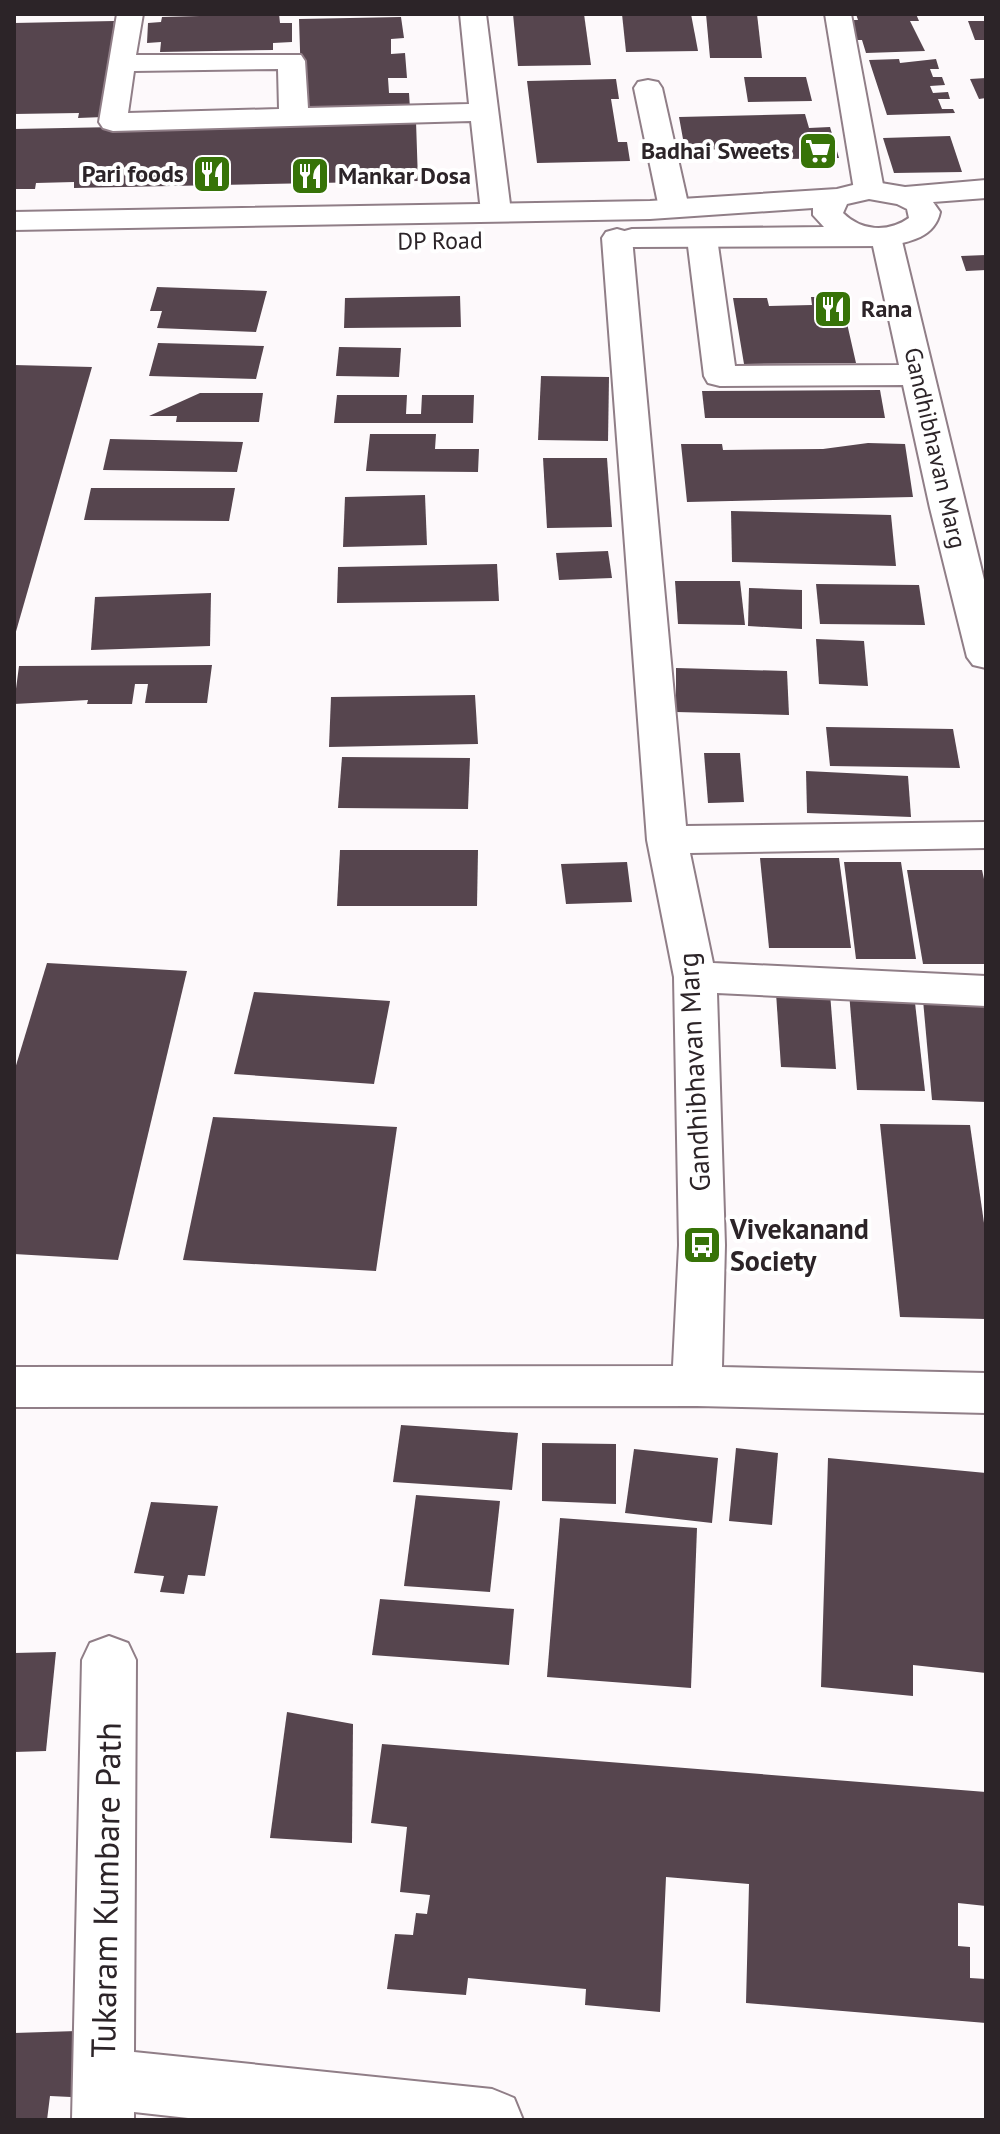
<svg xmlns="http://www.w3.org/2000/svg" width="1000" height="2134" font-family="'PT Sans',sans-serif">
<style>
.building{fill:#56454e}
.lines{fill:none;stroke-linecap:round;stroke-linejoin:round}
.minor-casing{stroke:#907e87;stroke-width:4}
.major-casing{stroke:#907e87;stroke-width:4}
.minor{fill:#fff;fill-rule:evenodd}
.major{fill:#fff;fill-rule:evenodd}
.labels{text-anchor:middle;stroke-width:8;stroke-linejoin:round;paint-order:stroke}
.far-poi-label{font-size:24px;font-weight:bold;fill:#2c2428;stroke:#fff;text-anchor:end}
.far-street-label{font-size:24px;fill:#2c2428;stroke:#fff}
.street-label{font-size:28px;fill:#2c2428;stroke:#fff}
.poi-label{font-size:28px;font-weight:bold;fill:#2c2428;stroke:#fff;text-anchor:start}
.near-street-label{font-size:34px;fill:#2c2428;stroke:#fff}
</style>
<rect width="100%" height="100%" fill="#fdf9fb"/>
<g class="building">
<polygon points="279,14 280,23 292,23 292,42 273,43 273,50 160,52 161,42 147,43 148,23 161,22 162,17"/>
<polygon points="513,14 584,14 591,65 518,66"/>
<polygon points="622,14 691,14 698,51 626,52"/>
<polygon points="706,14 757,14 762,58 710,58"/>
<polygon points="856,14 916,14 919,21 910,21 925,51 866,53 862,40 856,40 849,20 858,20"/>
<polygon points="401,17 404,38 391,39 391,54 405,53 407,78 388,78 389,93 409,93 410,109 302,112 299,19"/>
<polygon points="114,21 103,117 78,118 79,113 14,114 14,23"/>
<polygon points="968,21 986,21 986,40 975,40"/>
<polygon points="899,59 900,63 936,59 939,69 930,69 933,77 942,77 945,85 930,86 933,93 948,92 950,99 938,99 942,109 953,109 955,113 887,115 869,60"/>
<polygon points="744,77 806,77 812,101 748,102"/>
<polygon points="986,78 986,98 979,99 970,79"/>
<polygon points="616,79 619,99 611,99 618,142 627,142 630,161 537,163 527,81"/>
<polygon points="805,114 809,128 830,127 839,158 789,159 786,148 685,150 679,117"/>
<polygon points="416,121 418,181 74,188 74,182 36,183 35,189 14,189 14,129"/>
<polygon points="950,136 962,172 894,173 883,138"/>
<polygon points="986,255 986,270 966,271 961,256"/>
<polygon points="157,287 267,291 256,332 157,328 162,311 150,311"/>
<polygon points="460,296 461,327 344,328 345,298"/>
<polygon points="811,297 841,297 856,363 744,364 733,298 767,298 769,306 812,305"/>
<polygon points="158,343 264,346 256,379 149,376"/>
<polygon points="339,347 401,348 399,377 336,376"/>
<polygon points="14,365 92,367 15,635 14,635"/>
<polygon points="541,376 609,377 608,441 538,440"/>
<polygon points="880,390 885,418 705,418 702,391"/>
<polygon points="200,393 263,393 259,422 176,422 177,416 149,416"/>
<polygon points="337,395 407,395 406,414 421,414 422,395 474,395 473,423 334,423"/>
<polygon points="370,434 436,434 435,449 479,449 478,472 366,471"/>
<polygon points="110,439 243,442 237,472 103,470"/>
<polygon points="868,443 905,444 913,497 687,502 681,444 722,444 723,450 823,449"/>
<polygon points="543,458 607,458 612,527 547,528"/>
<polygon points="91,488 235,488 229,521 84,520"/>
<polygon points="425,495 427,545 343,547 345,497"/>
<polygon points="731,511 891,515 896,566 732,562"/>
<polygon points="608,551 612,578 559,580 556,553"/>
<polygon points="497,564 499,601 337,603 338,567"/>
<polygon points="675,581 740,581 745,625 678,624"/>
<polygon points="816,584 919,585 925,625 820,624"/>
<polygon points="749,588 802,590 802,629 748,626"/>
<polygon points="211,593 210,646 91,650 95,597"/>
<polygon points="816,639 864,641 868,686 819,684"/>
<polygon points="212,665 207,703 145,703 148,684 135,684 132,704 87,704 88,700 14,704 19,666"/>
<polygon points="676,668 787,671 789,715 676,712"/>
<polygon points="475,695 478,744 329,747 331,697"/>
<polygon points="826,727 953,729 960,768 830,766"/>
<polygon points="704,753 740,753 744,802 708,803"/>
<polygon points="342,757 470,758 468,809 338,808"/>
<polygon points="806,771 908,776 911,817 807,813"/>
<polygon points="340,850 478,850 477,906 337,906"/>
<polygon points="760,858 839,858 851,948 769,948"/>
<polygon points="627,862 632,902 566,904 561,864"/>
<polygon points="844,862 901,862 916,959 856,959"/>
<polygon points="907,870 982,870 986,888 986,964 923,964"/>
<polygon points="47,963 187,971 118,1260 14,1254 14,1072"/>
<polygon points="254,992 390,1001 374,1084 234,1074"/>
<polygon points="849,992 914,994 925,1091 857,1090"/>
<polygon points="776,993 830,993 836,1069 781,1067"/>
<polygon points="923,1000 986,1003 986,1102 932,1100"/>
<polygon points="213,1117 397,1127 376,1271 183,1260"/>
<polygon points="880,1124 970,1125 986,1237 986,1319 900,1317"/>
<polygon points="401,1425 518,1433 512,1490 393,1482"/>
<polygon points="542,1443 616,1444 616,1504 542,1501"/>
<polygon points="736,1448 778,1453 772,1525 729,1521"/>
<polygon points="634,1449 718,1458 712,1523 625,1513"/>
<polygon points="828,1458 986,1473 986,1673 913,1665 913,1696 821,1687"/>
<polygon points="416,1495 500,1501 490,1592 404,1586"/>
<polygon points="151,1502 218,1506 205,1576 188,1575 184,1594 160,1592 164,1576 134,1573"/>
<polygon points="560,1518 697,1528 691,1688 547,1677"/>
<polygon points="380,1599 514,1609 509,1665 372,1655"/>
<polygon points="56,1652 46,1751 14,1752 14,1653"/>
<polygon points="287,1712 353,1724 352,1843 270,1838"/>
<polygon points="382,1744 986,1792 986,1906 958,1903 958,1946 970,1947 970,1978 986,1979 986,2023 746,2003 749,1884 666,1877 660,2012 585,2005 586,1989 468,1978 466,1995 387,1989 395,1934 413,1935 416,1913 427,1914 430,1895 400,1892 407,1827 371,1823"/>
<polygon points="77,2031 71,2097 50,2096 47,2120 14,2120 14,2033"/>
</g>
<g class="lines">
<g class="minor-casing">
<g id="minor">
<path d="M 117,14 L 143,14 L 136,55 L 301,55 L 305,61 L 308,108 L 469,104 L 460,14 L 486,14 L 511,212 L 507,218 L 496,221 L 485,218 L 481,212 L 471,121 L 113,131 L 103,128 L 99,122 ZM 278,69 L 279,109 L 128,113 L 134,71 Z"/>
<polygon points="825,14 851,14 884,190 879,196 869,199 859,196 854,190"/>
<polygon points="648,80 658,82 662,88 689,208 685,214 674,217 663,214 659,208 634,88 638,82"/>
<polygon points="886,228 897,231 901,237 986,588 986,668 973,665 967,657 930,508 903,385 720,386 708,383 704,376 687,238 691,232 702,229 713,232 717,238 735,366 899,365 871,237 875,231"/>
<polygon points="617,229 628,232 632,238 686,826 986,822 986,848 690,853 713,963 986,976 986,1006 717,993 725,1245 722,1367 986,1373 986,1413 697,1406 14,1407 14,1367 673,1366 679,1245 674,977 647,840 602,238 606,232"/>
<polygon points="109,1636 128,1643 136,1660 134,2052 492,2089 514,2098 523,2120 206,2120 134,2112 134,2120 72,2120 82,1660 90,1643"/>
</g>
</g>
<g class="major-casing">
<path id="major" d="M 986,180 L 986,198 L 933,202 L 940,212 C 935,237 910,242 887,246 L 632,247 L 621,244 L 617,238 L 621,232 L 632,229 L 824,227 L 813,215 L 813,208 L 650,219 L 14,230 L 14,212 L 650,201 L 837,189 L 869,181 L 905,187 ZM 869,199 L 897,204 L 907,209 L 909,218 C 888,233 861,231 843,213 L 847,204 Z"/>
</g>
<use href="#minor" class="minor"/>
<use href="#major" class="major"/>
</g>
<defs>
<g id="supermarket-square" transform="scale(2)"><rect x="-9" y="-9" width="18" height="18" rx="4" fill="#377308" stroke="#fff"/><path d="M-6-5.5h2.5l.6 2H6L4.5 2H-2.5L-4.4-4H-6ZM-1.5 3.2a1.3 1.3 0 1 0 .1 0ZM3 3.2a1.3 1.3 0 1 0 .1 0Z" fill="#fff"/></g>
<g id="restaurant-square" transform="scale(2)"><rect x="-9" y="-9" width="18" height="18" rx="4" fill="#377308" stroke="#fff"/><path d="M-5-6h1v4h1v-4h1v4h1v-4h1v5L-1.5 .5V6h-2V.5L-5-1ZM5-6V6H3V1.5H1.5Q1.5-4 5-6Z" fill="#fff"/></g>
<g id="bus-square" transform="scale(2)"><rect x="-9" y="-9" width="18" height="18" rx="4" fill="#377308" stroke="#fff"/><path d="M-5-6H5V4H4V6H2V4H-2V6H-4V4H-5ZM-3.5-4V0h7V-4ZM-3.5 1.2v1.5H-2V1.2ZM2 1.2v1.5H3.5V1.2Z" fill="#fff"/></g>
</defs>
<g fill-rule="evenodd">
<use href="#supermarket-square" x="818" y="151"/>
<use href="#restaurant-square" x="212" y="174"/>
<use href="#restaurant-square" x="310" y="176"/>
<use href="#restaurant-square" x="833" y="309"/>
<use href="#bus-square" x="702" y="1245"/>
</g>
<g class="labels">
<g class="far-poi-label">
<text x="790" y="159">Badhai Sweets</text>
<text x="184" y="182">Pari foods</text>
<text x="338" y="184" text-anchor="start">Mankar Dosa</text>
<text x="861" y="317" text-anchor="start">Rana</text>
</g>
<g class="far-street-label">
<text transform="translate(440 241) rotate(-1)" y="8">DP Road</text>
<text transform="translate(935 448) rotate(77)" y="8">Gandhibhavan Marg</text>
</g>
<g class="street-label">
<text transform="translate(694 1072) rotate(-93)" y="10">Gandhibhavan Marg</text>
</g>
<g class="poi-label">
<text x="730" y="1239">Vivekanand<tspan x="730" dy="32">Society</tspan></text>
</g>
<g class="near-street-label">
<text transform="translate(106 1890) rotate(-89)" y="12">Tukaram Kumbare Path</text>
</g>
</g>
<rect width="1000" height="2134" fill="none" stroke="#2c2428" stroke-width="32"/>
</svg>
